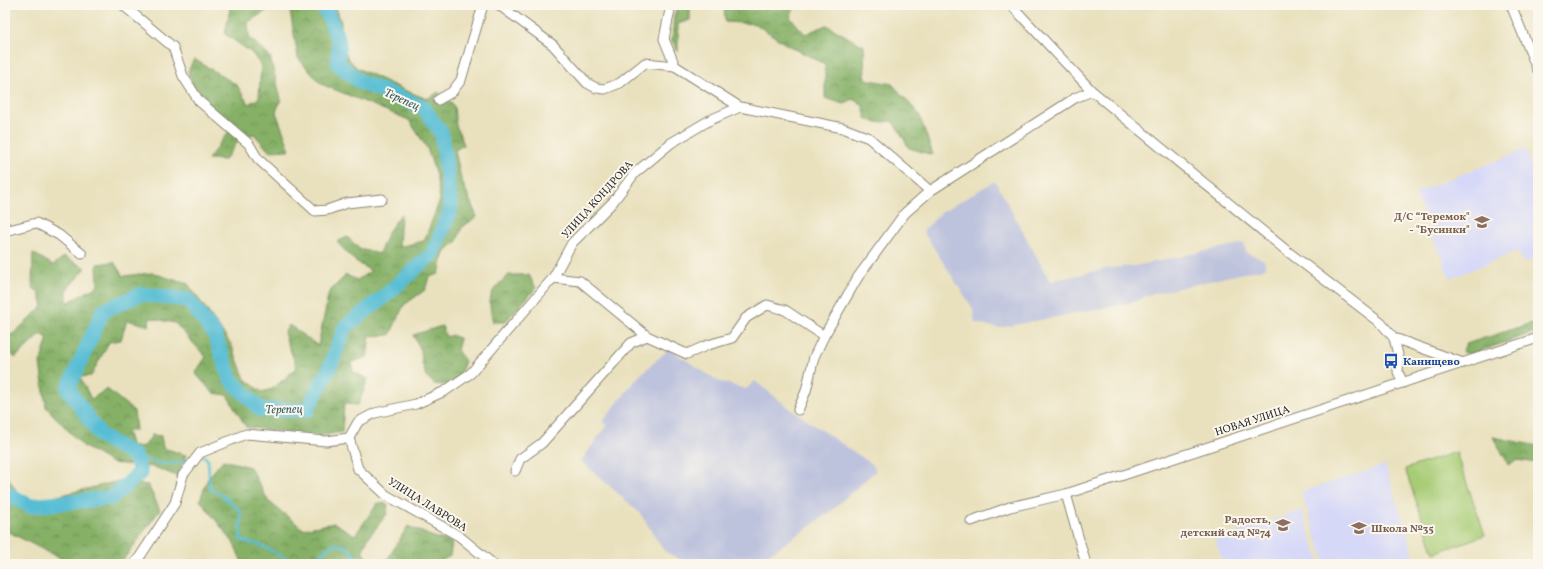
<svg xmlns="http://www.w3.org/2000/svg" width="1543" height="569" font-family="Vollkorn,serif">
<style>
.built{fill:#d6d8f8}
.industrial{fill:#bec3dd}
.grass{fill:#a7cc75;stroke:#697c50}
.forest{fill:url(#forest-crowns);stroke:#586e48}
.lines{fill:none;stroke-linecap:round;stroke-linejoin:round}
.stream{stroke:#56bdd4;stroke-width:2.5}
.river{stroke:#56bdd4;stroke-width:15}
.minor-casing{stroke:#8a8674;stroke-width:11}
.minor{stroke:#fff;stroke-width:9}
.labels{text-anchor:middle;stroke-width:4;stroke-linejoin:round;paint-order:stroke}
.street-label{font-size:11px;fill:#2b2b2b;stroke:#fbf7ec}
.education-label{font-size:11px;font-weight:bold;fill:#785e54;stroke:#fbf7ec;text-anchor:end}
.transit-label{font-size:11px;font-weight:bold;fill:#164399;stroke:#fbf7ec;text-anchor:start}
.water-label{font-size:12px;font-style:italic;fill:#3a5e66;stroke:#fbf7ec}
</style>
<defs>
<pattern id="forest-crowns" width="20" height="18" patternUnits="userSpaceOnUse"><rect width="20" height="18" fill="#85b066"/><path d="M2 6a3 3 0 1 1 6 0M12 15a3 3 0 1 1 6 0" fill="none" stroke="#6d8f54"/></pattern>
</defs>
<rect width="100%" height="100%" fill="#fbf7ec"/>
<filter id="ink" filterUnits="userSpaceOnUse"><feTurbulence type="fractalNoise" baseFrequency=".025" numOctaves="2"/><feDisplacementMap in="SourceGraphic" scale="8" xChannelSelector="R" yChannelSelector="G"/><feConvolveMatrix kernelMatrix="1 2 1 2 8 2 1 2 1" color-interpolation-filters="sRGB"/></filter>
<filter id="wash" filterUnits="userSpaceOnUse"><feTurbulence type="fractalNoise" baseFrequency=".012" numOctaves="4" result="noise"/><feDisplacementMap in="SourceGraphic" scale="16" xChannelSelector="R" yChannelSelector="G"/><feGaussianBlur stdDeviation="0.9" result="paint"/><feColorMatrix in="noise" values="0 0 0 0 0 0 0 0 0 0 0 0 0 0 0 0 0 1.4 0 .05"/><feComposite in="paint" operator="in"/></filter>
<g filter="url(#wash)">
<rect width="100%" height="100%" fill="#e9e1be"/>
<g class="built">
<polygon points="1525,149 1538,182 1538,257 1524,263 1517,251 1450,279 1415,193"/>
<polygon points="1385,465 1417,564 1325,564 1301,492"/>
<polygon points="1302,510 1320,564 1224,564 1215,540"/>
</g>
<g class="industrial">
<polygon points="995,181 1050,281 1109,268 1135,266 1244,243 1246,252 1264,260 1266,268 1148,295 1134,302 998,328 975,323 973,309 923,231 942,212"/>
<polygon points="669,349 718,381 746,389 755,381 793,411 872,464 876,470 829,513 755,564 688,564 664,551 640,513 581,461 607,425 603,421 638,377"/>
</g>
<polygon class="grass" points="1456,452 1485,535 1434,553 1405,469"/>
<g class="forest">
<polygon points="227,5 335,5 341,22 341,36 347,57 357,68 404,90 427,99 438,92 454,106 456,125 464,145 455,150 461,179 477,217 462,227 457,241 444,252 439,274 429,277 425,290 404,305 390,335 370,336 367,357 351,362 353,372 368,379 358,405 344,404 342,432 318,436 246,427 227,395 213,393 195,373 206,357 175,323 150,318 149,326 127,320 121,340 109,342 91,376 80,377 91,399 107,389 134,411 136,430 127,431 132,447 145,446 152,435 161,436 163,448 186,455 177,476 154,467 112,463 83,446 46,407 40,363 48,338 41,334 15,358 5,348 5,329 12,335 43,306 39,293 32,287 33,253 53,265 64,257 86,268 67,289 67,303 98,286 97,264 114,262 123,276 152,273 188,284 231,344 245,379 262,392 272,389 297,368 284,333 289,325 318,346 329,292 346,275 357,280 371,271 354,260 337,242 347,237 360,249 379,254 388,232 401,214 399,247 424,241 440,200 436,175 427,148 409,120 321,84 298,58 289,5 271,8 248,22 249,37 270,57 281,99 276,112 290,150 269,151 254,134 240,138 225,160 208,159 230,130 194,89 188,71 194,59 237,85 248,104 259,98 261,66 252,53 225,34 230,9"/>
<polygon points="678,5 690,5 690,20 678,24 678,52 672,41 674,15"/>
<polygon points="724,5 796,5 790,17 805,34 826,25 864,46 865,79 892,84 919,114 933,155 909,148 900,132 892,121 876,123 866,118 862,104 852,99 844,104 825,98 825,64 787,45 756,24 725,22"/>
<path d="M 509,275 L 529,275 L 536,288 L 505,322 L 493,322 C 487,298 489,291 509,275 Z"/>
<polygon points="1538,321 1538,331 1471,354 1462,352 1466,344"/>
<polygon points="442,326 446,337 452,335 460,339 457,350 465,361 459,377 446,385 434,384 426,376 422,363 421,350 413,335"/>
<polygon points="1493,437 1538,446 1538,463 1516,460 1509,465"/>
<polygon points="223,460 250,467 268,501 303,529 334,523 355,535 378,503 388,504 387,514 368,538 362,552 371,561 387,560 408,526 433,537 452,542 450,556 436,564 350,564 321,562 321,564 243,564 233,542 200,500 208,478"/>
<polygon points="5,473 25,504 119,481 148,485 160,510 120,564 71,564 5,530"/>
</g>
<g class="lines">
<g class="stream">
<polyline points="203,455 208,460 210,489 222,495 241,512 240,540 263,546 295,564"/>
<path d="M 136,457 C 157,462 171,469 192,458"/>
<polyline points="308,564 333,544 346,546 362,564"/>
</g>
<polyline class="river" points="5,492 30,506 111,498 140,473 136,457 101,436 68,389 103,311 141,294 188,300 214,333 231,380 261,410 307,410 329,369 345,327 386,295 433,253 451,209 442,134 423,107 360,82 338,64 339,42 327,12 319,5"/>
</g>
</g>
<g filter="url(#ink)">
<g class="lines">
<g class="minor-casing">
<g id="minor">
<polyline points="123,5 173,47 183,76 199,101 249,144 258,159 315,211 327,210 347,203 382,199"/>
<polyline points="499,5 553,45 587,83 596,88 605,89 620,83 645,63 675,66"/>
<polyline points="671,5 664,39 675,66 740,107 843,128 869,138 930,191"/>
<polyline points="1011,5 1092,91"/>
<polyline points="1511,5 1538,71"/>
<polyline points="438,100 452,92 461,80 483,5"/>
<polyline points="5,226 9,230 36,223 59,235 82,254"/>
<polyline points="553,278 580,281 647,336 687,354 708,345 732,338 746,318 767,305 785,310 824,336"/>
<polyline points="1394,338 1399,359 1398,372 1403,383"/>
<polyline points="798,410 806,391 814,357 824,336 858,277 905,213 930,191 1075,98 1092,91 1287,251 1381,323 1394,338 1463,363"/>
<polyline points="349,438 358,422 375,413 416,404 445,391 471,373 553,278 572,243 612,203 635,173 671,143 710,120 740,107"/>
<polyline points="349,438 358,469 386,495 459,536 493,564"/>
<polyline points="515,471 520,459 542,443 631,343 647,336"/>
<polyline points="1066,494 1086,564"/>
<polyline points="971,521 1010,507 1066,494 1538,338"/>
<polyline points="134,564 139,558 175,503 183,475 200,453 246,434 326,441 349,438"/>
</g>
</g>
<use href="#minor" class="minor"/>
</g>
</g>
<defs>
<g id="school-bare" transform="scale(1.2)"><path d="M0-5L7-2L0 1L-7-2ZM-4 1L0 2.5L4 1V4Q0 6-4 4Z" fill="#8d6e63" stroke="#fbf7ec" stroke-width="2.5" paint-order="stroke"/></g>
<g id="bus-bare" transform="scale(1.2)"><path d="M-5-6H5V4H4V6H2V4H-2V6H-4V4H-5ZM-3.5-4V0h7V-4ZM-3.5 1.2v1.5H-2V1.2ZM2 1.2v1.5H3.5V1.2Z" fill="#1a4fb4" stroke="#fbf7ec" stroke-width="2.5" paint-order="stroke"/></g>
</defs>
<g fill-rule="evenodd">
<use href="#school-bare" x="1482" y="222"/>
<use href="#bus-bare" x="1391" y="361"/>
<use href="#school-bare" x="1283" y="525"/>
<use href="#school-bare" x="1359" y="528"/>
</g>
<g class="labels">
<g class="street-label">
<text transform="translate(597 199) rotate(-48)" y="4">УЛИЦА КОНДРОВА</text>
<text transform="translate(1252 420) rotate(-18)" y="4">НОВАЯ УЛИЦА</text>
<text transform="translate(428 504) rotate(32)" y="4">УЛИЦА ЛАВРОВА</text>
</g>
<g class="education-label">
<text x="1470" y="220">Д/С “Теремок"<tspan x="1470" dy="13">- "Бусинки"</tspan></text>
<text x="1271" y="523">Радость,<tspan x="1271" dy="13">детский сад №74</tspan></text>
<text x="1371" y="532" text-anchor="start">Школа №35</text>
</g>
<g class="transit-label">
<text x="1403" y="365">Канищево</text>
</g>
<g class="water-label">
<text transform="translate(402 99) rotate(24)" y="4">Терепец</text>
<text transform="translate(284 409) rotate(-1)" y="4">Терепец</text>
</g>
</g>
<rect width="1543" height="569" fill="none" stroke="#fbf7ec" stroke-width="20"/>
</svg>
